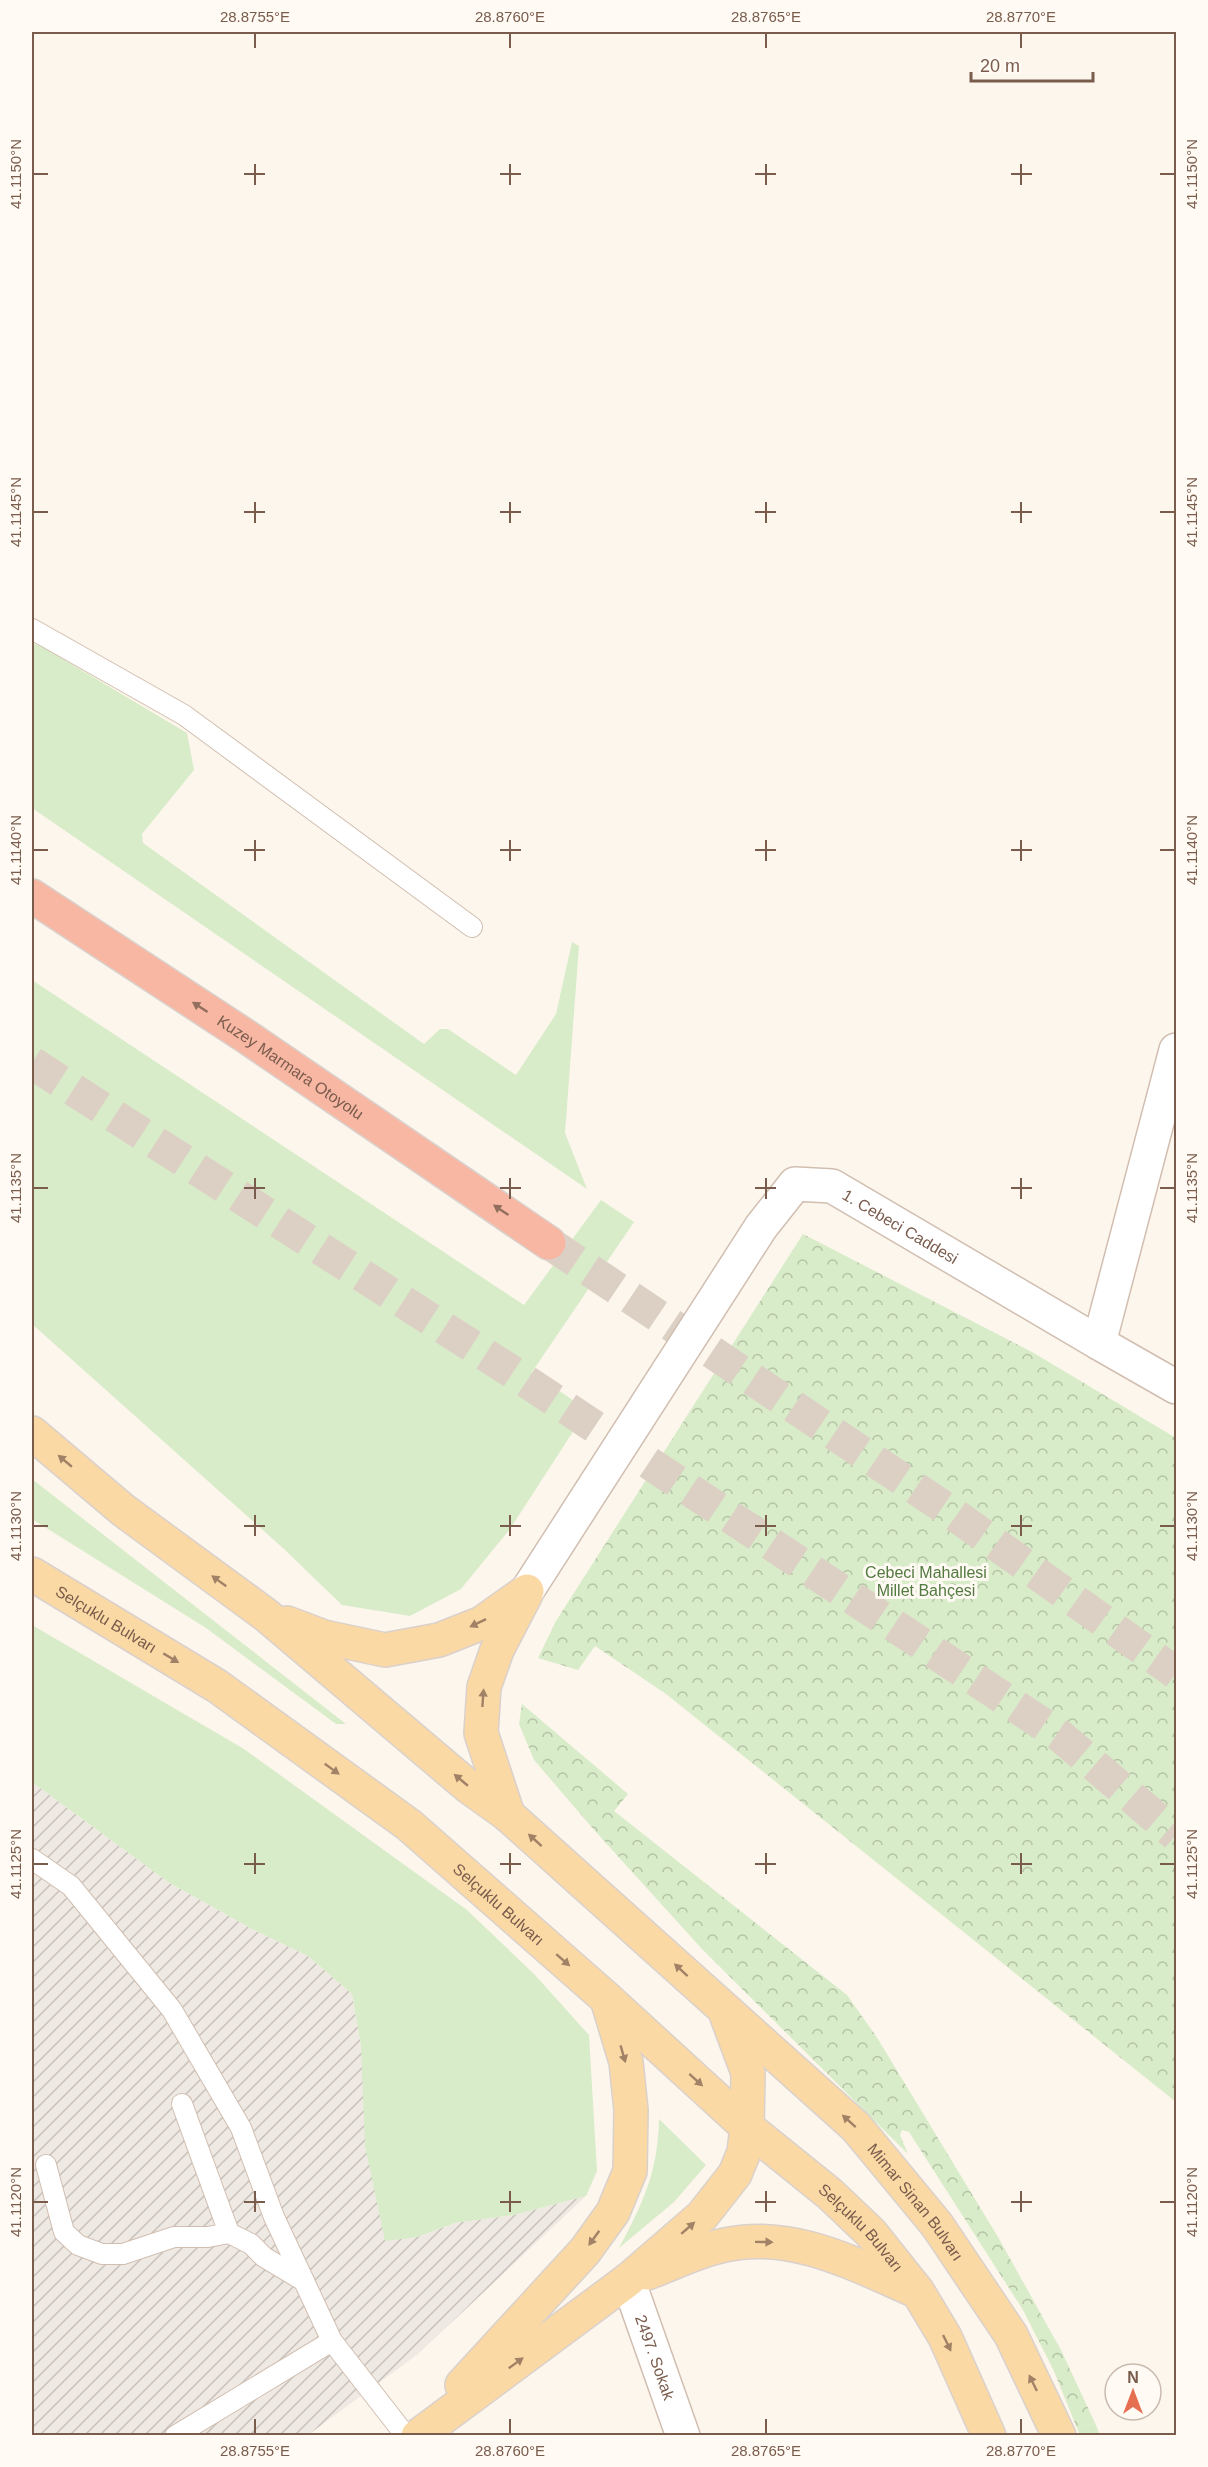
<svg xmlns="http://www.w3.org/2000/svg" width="1208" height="2467" font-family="Helvetica,sans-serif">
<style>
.industrial{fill:url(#industrial-furrows)}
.green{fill:#d8ecc9}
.park{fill:url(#park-crowns)}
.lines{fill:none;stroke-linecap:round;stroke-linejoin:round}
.motorway-tunnel{stroke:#dcd0c4;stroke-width:33;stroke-dasharray:33 16;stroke-linecap:butt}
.service-casing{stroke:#d1beb0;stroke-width:22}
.minor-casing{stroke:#d1beb0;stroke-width:36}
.tertiary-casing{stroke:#d1beb0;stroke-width:36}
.primary-casing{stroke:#dad1cd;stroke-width:36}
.motorway-casing{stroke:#dad1cd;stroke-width:36}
.service{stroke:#fff;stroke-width:20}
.minor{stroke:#fff;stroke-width:33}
.tertiary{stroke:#fff;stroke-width:33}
.primary{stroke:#fbd9a5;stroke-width:33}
.motorway{stroke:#f7b7a3;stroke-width:33}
.oneway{fill:#936e5e}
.oneway2{fill:#a18267}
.ticks{fill:none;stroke:#7a5c4d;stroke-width:2}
.labels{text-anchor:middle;stroke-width:6;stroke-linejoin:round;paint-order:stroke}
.street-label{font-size:16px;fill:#7a5c4d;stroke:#fffaf3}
.park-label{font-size:16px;fill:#537a41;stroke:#fffaf3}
.neatline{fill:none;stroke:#7a5c4d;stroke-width:2}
.ticks-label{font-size:15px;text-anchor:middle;fill:#7a5c4d}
</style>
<defs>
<pattern id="industrial-furrows" width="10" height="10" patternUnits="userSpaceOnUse" patternTransform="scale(1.5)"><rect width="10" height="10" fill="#efe9e4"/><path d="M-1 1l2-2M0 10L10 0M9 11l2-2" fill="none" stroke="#c7c0bb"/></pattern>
<pattern id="park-crowns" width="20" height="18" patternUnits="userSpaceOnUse" patternTransform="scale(1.5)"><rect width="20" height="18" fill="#d8ecc9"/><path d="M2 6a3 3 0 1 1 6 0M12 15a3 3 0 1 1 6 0" fill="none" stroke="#b4c2a5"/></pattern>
</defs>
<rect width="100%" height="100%" fill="#fdf6ec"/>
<polygon class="industrial" points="32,1782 168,1882 252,1929 308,1956 352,1994 361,2046 417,2237 455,2223 514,2215 586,2196 418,2354 308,2435 32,2435"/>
<g class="green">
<polygon points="32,643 41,646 187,733 194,770 142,834 143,843 424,1044 440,1029 448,1029 516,1075 556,1014 572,942 579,946 565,1133 587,1189 32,808"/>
<polygon points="32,980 524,1305 601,1200 634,1222 532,1372 587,1410 510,1529 461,1589 410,1616 342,1605 284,1549 32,1324"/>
<polygon points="32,1479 346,1724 336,1724 206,1628 32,1519"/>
<polygon points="32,1625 244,1749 467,1910 535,1975 589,2035 597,2171 586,2196 514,2215 455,2223 417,2237 385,2241 365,2146 361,2046 352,1994 308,1956 252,1929 168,1882 32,1782"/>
<path d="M 659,2119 L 706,2165 L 674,2202 L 619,2248 C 643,2203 658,2172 659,2119 Z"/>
<polygon points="1095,2423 1100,2435 1080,2435 1077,2428"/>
</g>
<g class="park">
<polygon points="803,1234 1032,1352 1176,1438 1176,2102 666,1694 595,1646 578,1670 538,1658 556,1621"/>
<polygon points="522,1704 628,1794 614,1811 847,1995 876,2036 998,2237 1061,2350 1095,2423 1077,2428 1053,2369 1023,2310 909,2132 902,2130 900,2135 908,2154 702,1949 595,1831 534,1760 519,1724"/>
</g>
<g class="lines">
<g class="motorway-tunnel">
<polyline points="32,1063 503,1366 1059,1735 1176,1835"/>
<polyline points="549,1243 948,1510 1176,1673"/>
</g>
<g class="service-casing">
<g id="service">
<polyline points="32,629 184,715 472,927"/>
<polyline points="32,1859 71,1886 172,2010 241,2128 274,2217 332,2341 406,2436"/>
<polyline points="182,2104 229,2233"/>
<polyline points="46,2165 64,2232 78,2245 102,2254 123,2254 174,2237 208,2237 229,2233 251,2244 264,2257 304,2281"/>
<polyline points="175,2436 332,2341"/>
</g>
</g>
<g class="minor-casing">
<g id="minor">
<polyline points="1099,1343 1176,1387"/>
<path id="s1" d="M 628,2280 L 683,2436"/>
</g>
</g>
<g class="tertiary-casing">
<g id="tertiary">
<path id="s2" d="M 527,1591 L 761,1227 L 795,1184 L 832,1186 L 1099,1343 L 1176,1050"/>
</g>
</g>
<g class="primary-casing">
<g id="primary">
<path id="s3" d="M 32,1433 L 123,1510 L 266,1615 L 469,1787 L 508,1815 L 856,2127 L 937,2225 L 1011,2335 L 1059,2436"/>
<path id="s4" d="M 32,1574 L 217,1686 L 409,1825 L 606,1998 L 747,2127 L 830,2194 L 871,2233 L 918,2292 L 945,2337 L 989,2436"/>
<polyline points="287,1623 324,1637 385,1650 439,1640 482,1623 527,1591"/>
<polyline points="508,1815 481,1733 484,1687 497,1650 525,1596"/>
<path d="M 647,2273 C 672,2264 698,2250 725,2245 C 792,2230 854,2264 914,2290"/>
<polyline points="462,2385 585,2251 613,2212 630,2171 631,2110 626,2062 607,1999"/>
<polyline points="418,2436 628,2280 702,2216 735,2174 744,2152 747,2127 748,2073 726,2014"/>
</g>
</g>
<g class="motorway-casing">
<g id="motorway">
<path id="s5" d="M 32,896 L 247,1037 L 549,1243"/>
</g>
</g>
<use href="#service" class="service"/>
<use href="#minor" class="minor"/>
<use href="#tertiary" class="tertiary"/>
<use href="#primary" class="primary"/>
<use href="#motorway" class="motorway"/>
</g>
<defs><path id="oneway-solid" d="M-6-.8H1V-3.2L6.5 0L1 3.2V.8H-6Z" transform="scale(1.5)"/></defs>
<g class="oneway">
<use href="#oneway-solid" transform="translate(200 1007) rotate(-147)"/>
<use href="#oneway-solid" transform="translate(501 1210) rotate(-146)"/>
</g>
<g class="oneway2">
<use href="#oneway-solid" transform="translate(65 1461) rotate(-140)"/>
<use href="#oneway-solid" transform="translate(219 1581) rotate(-144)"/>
<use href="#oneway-solid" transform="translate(478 1623) rotate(154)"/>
<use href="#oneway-solid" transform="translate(171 1658) rotate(31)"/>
<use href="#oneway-solid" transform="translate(483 1698) rotate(-86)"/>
<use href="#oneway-solid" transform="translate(332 1769) rotate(36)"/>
<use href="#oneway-solid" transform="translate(461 1780) rotate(-140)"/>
<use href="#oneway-solid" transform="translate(535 1840) rotate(-138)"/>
<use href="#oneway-solid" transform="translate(563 1960) rotate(41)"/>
<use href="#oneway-solid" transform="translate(681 1970) rotate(-137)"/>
<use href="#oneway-solid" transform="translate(623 2054) rotate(74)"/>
<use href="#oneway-solid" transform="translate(696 2080) rotate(42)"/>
<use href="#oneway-solid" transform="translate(849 2121) rotate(-138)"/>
<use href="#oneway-solid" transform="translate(688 2228) rotate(-41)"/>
<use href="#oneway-solid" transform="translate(594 2238) rotate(126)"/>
<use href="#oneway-solid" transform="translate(764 2242) rotate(1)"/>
<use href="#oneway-solid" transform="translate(947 2343) rotate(64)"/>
<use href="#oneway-solid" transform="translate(516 2363) rotate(-36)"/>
<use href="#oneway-solid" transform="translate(1033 2383) rotate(-116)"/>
</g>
<path class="ticks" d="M 255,33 L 255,48M 510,33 L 510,48M 766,33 L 766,48M 1021,33 L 1021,48M 255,164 L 255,185M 510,164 L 510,185M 766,164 L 766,185M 1021,164 L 1021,185M 33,174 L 48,174M 244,174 L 265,174M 500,174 L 521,174M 755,174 L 776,174M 1011,174 L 1032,174M 1160,174 L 1175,174M 255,502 L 255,523M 510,502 L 510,523M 766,502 L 766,523M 1021,502 L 1021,523M 33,512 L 48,512M 244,512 L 265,512M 500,512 L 521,512M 755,512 L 776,512M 1011,512 L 1032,512M 1160,512 L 1175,512M 255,840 L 255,861M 510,840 L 510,861M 766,840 L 766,861M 1021,840 L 1021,861M 33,850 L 48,850M 244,850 L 265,850M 500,850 L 521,850M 755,850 L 776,850M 1011,850 L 1032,850M 1160,850 L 1175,850M 255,1178 L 255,1199M 510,1178 L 510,1199M 766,1178 L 766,1199M 1021,1178 L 1021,1199M 33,1188 L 48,1188M 244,1188 L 265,1188M 500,1188 L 521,1188M 755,1188 L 776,1188M 1011,1188 L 1032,1188M 1160,1188 L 1175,1188M 255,1515 L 255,1536M 510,1515 L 510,1536M 766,1515 L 766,1536M 1021,1515 L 1021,1536M 33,1526 L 48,1526M 244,1526 L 265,1526M 500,1526 L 521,1526M 755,1526 L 776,1526M 1011,1526 L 1032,1526M 1160,1526 L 1175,1526M 255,1853 L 255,1874M 510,1853 L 510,1874M 766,1853 L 766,1874M 1021,1853 L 1021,1874M 33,1864 L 48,1864M 244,1864 L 265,1864M 500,1864 L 521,1864M 755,1864 L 776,1864M 1011,1864 L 1032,1864M 1160,1864 L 1175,1864M 255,2191 L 255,2212M 510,2191 L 510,2212M 766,2191 L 766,2212M 1021,2191 L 1021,2212M 33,2202 L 48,2202M 244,2202 L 265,2202M 500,2202 L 521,2202M 755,2202 L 776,2202M 1011,2202 L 1032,2202M 1160,2202 L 1175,2202M 255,2419 L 255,2434M 510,2419 L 510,2434M 766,2419 L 766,2434M 1021,2419 L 1021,2434"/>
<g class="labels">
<g class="street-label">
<text dy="6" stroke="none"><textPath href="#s5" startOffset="310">Kuzey Marmara Otoyolu</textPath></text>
<text dy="6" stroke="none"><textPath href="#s2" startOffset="604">1. Cebeci Caddesi</textPath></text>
<text dy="6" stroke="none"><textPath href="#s4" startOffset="87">Selçuklu Bulvarı</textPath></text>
<text dy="6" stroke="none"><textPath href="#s4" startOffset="573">Selçuklu Bulvarı</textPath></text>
<text dy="6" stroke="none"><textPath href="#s3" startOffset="1174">Mimar Sinan Bulvarı</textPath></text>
<text dy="6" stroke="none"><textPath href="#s4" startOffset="1059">Selçuklu Bulvarı</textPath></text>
<text dy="6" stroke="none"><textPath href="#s1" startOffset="82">2497. Sokak</textPath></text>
</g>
<g class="park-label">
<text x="926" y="1578">Cebeci Mahallesi<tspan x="926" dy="18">Millet Bahçesi</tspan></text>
</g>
</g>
<rect width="1208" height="2467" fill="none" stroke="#fffaf3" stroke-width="66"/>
<g transform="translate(1133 2392)"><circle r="28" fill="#fffaf3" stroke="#cabbb1" stroke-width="1.5"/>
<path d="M0-4.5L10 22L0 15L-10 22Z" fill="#e76f51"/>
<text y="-9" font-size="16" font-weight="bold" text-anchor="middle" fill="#7a5c4d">N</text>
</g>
<path d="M971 72v9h122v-9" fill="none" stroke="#7a5c4d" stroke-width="3"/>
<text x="980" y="72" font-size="18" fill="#7a5c4d" stroke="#fffaf3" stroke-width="4.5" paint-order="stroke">20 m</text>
<rect x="33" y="33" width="1142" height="2401" class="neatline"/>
<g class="ticks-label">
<text x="255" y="22">28.8755°E</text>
<text x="510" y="22">28.8760°E</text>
<text x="766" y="22">28.8765°E</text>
<text x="1021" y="22">28.8770°E</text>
<text transform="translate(16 174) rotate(-90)" y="5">41.1150°N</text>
<text transform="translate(1192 174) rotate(-90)" y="5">41.1150°N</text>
<text transform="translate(16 512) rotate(-90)" y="5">41.1145°N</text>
<text transform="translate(1192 512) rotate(-90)" y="5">41.1145°N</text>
<text transform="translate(16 850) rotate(-90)" y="5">41.1140°N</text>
<text transform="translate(1192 850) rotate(-90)" y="5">41.1140°N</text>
<text transform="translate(16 1188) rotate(-90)" y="5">41.1135°N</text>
<text transform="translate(1192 1188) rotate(-90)" y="5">41.1135°N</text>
<text transform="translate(16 1526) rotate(-90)" y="5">41.1130°N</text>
<text transform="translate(1192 1526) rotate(-90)" y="5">41.1130°N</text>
<text transform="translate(16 1864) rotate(-90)" y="5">41.1125°N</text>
<text transform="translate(1192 1864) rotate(-90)" y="5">41.1125°N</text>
<text transform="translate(16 2202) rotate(-90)" y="5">41.1120°N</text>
<text transform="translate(1192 2202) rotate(-90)" y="5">41.1120°N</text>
<text x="255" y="2456">28.8755°E</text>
<text x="510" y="2456">28.8760°E</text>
<text x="766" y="2456">28.8765°E</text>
<text x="1021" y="2456">28.8770°E</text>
</g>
</svg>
